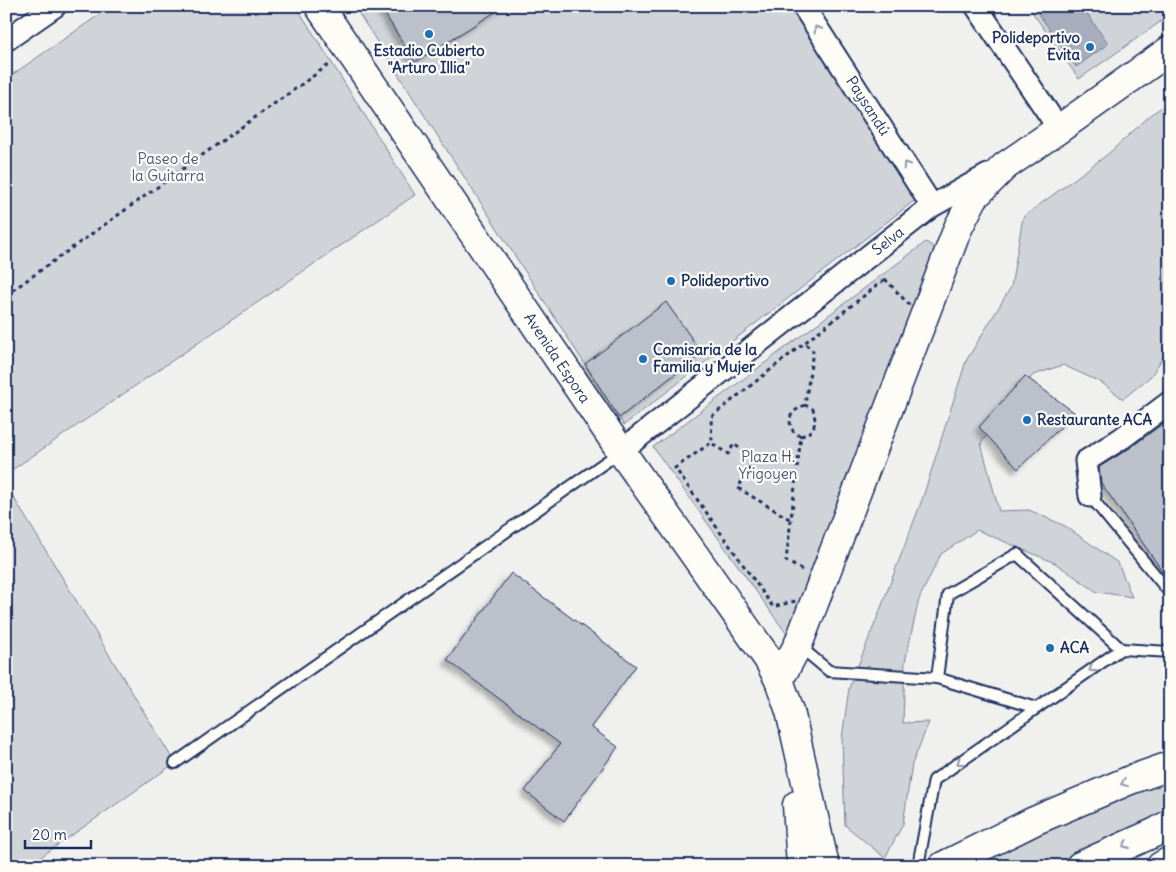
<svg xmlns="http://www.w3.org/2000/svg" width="1176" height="872" font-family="Delius,sans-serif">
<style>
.green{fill:#d0d3d8;stroke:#76819b}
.water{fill:#a7adbd;stroke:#6f7b97}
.building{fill:#bbc0ca;stroke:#1b2f5e;filter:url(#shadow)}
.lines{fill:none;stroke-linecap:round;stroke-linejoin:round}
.lane-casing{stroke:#1b2f5e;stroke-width:14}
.street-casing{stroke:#1b2f5e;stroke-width:25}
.secondary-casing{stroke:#1b2f5e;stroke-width:31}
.highway-casing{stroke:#1b2f5e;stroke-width:31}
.path{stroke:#1b2f5e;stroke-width:3;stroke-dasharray:4 4;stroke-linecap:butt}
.lane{stroke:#fdfcf7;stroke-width:10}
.street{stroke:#fdfcf7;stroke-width:21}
.secondary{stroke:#fdfcf7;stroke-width:28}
.highway{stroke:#fdfcf7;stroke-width:28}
.oneway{stroke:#8c96aa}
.poi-dot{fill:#1f6fb2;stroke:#fdfcf7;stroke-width:2}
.labels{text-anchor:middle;stroke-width:4.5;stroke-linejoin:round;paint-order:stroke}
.poi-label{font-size:15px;font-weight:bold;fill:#1b2f5e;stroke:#fdfcf7;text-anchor:start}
.street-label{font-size:15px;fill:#1b2f5e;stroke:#fdfcf7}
.park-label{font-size:15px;fill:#48587c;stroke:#fdfcf7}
</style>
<defs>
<filter id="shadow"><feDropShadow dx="-4.5" dy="4.5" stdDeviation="2.5" flood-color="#0004"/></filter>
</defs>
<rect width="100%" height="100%" fill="#f0f0ee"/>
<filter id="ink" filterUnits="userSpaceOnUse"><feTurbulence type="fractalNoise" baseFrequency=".02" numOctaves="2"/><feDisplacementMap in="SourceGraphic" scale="10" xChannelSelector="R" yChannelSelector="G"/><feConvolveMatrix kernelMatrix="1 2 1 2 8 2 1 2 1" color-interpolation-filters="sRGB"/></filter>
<g filter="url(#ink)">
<g class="green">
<polygon points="112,6 296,6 415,195 6,474 6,79"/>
<polygon points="354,6 791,6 919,197 624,425"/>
<polygon points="1028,6 1170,6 1170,15 1079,79"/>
<polygon points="1170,102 1170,353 1165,354 1151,376 1123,399 1102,383 1063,365 1033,375 981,443 999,511 1029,510 1065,526 1118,563 1132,597 1097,592 1055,563 977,530 941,554 919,599 905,662 903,723 929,722 912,764 903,824 885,858 845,825 842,738 849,688 877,618 922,500 966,361 1011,287 1023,217 1108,154 1153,113"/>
<polygon points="926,242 938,250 791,640 653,447"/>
<polygon points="6,485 175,763 28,866 6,866"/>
<polygon points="1170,774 1170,811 1088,852 1054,866 966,866"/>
</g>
<polygon class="water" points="1033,6 1082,6 1108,44 1076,67"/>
<g class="building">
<polygon points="380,6 505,6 415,62"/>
<polygon points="666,302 702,353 619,418 585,364"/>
<polygon points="1025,376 1075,413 1018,469 979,427"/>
<polygon points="1170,418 1170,582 1101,483 1099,467 1130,448"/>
<polygon points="511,573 636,666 591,727 618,747 564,821 525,791 560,744 447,660"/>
</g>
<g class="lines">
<g class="lane-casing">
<g id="lane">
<polyline points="1090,496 1170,593"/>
<polyline points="798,645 829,671 937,678"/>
<polyline points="1036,708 937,678 948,594 1017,554 1121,649"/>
<polyline points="175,763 620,452"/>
<polyline points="918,866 934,780 1121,649 1170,652"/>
</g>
</g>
<g class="street-casing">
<g id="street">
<polyline points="803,6 932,206"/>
<polyline points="976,6 1059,129"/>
<polyline points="6,40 55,6"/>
<polyline points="621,451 932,206 988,175"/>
<polyline points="1090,496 1086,461 1122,438 1170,402"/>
</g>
</g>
<g class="secondary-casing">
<g id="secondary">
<polyline points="319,6 621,451 768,659 779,680 790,711"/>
<polyline points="779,680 798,645 958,228 974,197 1005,166 1059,129 1170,50"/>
</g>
</g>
<g class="highway-casing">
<g id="highway">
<polyline points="790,711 825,866"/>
<polyline points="797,805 801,866"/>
<polyline points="943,866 1034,821 1130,780 1170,766"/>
<polyline points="1080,866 1156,832 1170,824"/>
<polyline points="1161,866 1170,861"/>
</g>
</g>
<g class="path">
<polygon points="885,279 914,310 803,599 773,607 675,468 712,442 711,417"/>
<polyline points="6,295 330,64"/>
<path d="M 801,436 L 794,433 C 786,418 790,412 805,405"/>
<polyline points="713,444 728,454 734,444 754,459 738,488 791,520"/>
<path d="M 802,570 L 786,561 L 801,436 C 815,432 817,423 813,409 L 805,405 L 813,351 L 804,343"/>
</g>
<use href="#lane" class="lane"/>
<use href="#street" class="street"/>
<use href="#secondary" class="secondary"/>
<use href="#highway" class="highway"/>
</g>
<defs><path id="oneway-chevron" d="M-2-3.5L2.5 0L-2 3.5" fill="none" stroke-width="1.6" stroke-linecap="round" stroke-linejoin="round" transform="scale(1.25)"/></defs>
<g class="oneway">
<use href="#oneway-chevron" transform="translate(817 29) rotate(-123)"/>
<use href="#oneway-chevron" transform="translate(906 165) rotate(-123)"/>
<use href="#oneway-chevron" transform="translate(1092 669) rotate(145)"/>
<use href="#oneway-chevron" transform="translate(960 762) rotate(145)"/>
<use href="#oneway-chevron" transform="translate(1124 783) rotate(158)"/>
<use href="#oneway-chevron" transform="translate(1126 845) rotate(156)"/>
</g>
</g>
<g class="poi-dot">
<circle cx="429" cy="34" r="5"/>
<circle cx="1090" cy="47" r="5"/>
<circle cx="671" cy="281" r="5"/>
<circle cx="643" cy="359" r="5"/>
<circle cx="1027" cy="420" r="5"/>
<circle cx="1050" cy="648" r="5"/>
</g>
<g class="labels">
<g class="poi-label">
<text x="1080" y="43" text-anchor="end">Polideportivo<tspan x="1080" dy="17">Evita</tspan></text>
<text x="429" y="56" text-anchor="middle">Estadio Cubierto<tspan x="429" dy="17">"Arturo Illia"</tspan></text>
<text x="681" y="286">Polideportivo</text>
<text x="653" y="355">Comisaria de la<tspan x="653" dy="17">Familia y Mujer</tspan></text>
<text x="1037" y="425">Restaurante ACA</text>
<text x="1060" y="653">ACA</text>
</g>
<g class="street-label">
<text transform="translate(868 106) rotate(57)" y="5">Paysandú</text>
<text transform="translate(888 241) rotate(-38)" y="5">Selva</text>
<text transform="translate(557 358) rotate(56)" y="5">Avenida Espora</text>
</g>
<g class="park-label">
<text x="168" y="164">Paseo de<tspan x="168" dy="17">la Guitarra</tspan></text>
<text x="768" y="462">Plaza H.<tspan x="768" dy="17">Yrigoyen</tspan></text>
</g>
</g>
<rect width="1176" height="872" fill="none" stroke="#fdfcf7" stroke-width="25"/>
<rect x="12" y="12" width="1151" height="847" fill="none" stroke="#1b2f5e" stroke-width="2" filter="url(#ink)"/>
<path d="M25 840v8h66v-8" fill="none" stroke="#1b2f5e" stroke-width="2.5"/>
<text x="32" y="840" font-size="15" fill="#1b2f5e" stroke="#fdfcf7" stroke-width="4" paint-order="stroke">20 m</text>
</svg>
